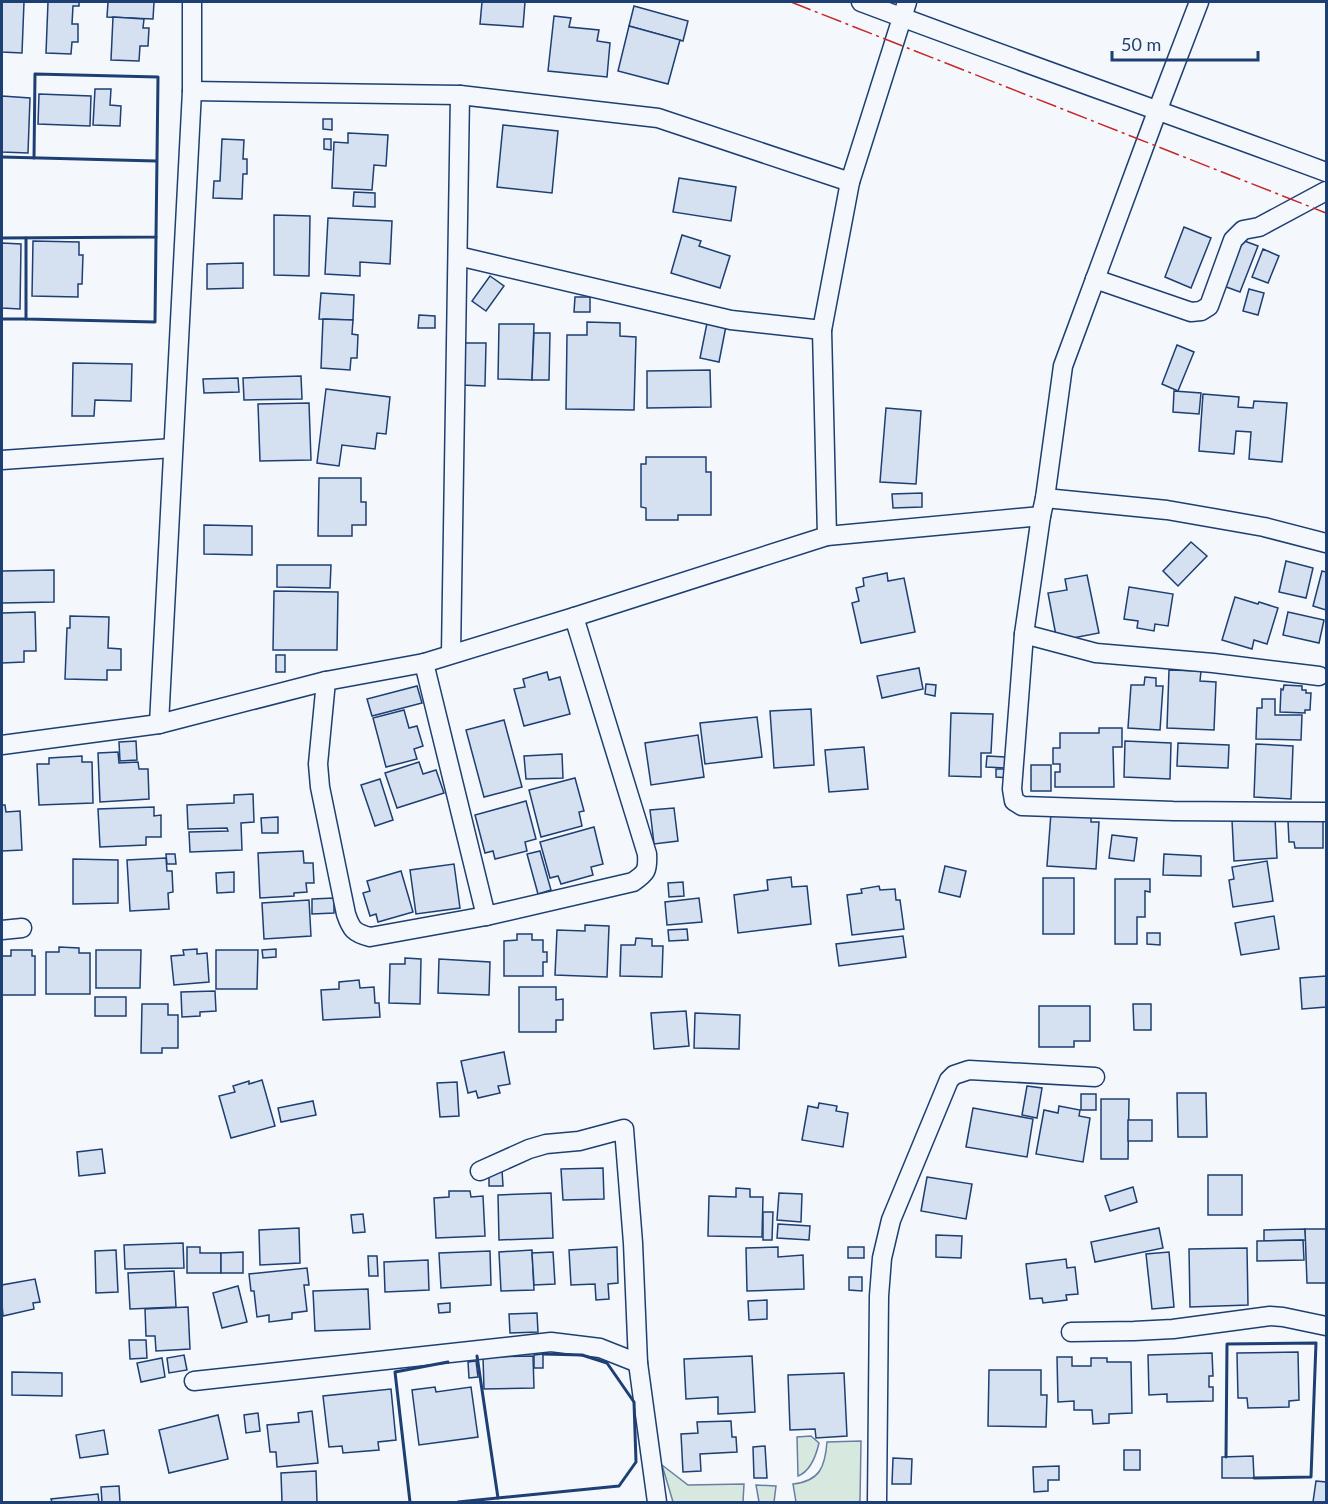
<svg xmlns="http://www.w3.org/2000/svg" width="1328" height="1504" font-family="Lato,sans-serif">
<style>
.green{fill:#d7e8df;stroke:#687fa3;stroke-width:1.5}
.building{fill:#d5e0f0;stroke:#1d3f73;stroke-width:1.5}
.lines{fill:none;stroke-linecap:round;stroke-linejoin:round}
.minor-casing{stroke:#1d3f73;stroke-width:21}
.minor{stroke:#f4f7fb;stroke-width:18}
.wall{stroke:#1d3f73;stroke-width:3}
.power{stroke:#c62828;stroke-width:1.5;stroke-dasharray:21 4.5 3 4.5;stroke-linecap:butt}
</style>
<rect width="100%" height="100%" fill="#f4f7fb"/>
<g class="green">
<path d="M 811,1436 L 819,1443 C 816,1456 811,1471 798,1476 L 797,1437 Z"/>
<path d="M 861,1441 L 860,1501 L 858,1502 L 796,1502 L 793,1484 C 820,1481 825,1467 827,1442 Z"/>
<polygon points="662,1465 688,1485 744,1484 743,1502 673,1502"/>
<polygon points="756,1485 776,1486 774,1502 759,1502"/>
</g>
<g class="building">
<polygon points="2,2 24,2 22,53 2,52"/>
<polygon points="48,2 79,2 79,6 73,6 72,24 78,24 78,42 72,42 71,54 46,53"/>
<polygon points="108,2 154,2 153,19 107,17"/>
<polygon points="482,2 525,2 523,27 480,24"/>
<polygon points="634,6 688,21 683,41 629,26"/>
<polygon points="554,16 571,18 569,27 599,30 597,41 610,43 607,77 548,71"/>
<polygon points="113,17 144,19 143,28 149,28 148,46 140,46 139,61 111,60"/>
<polygon points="629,26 680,40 668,84 618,71"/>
<polygon points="95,89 111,89 110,105 121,106 120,126 93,125"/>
<polygon points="39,94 91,96 90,126 38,124"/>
<polygon points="2,96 30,98 28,153 2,152"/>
<polygon points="323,119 332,119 332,130 323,129"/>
<polygon points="503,125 558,131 552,193 497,187"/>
<polygon points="348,133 388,135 386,166 374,165 372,190 332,188 334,142 348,143"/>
<polygon points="222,139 244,140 243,159 247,159 247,174 243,174 242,199 213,198 214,181 220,181"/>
<polygon points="324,139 331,139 331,150 324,149"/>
<polygon points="679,178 736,187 731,221 673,212"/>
<polygon points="354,192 375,193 375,207 353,206"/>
<polygon points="274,215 310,216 309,276 274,275"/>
<polygon points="328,218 392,221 390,264 360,262 360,276 325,274"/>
<polygon points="1184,227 1211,238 1191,288 1165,277"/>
<polygon points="682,235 701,241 699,246 730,256 720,288 671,273"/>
<polygon points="1239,239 1258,246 1240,292 1221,285"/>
<polygon points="33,241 79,242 79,255 83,255 82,284 78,284 78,297 32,296"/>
<polygon points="2,243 21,244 20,309 2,308"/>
<polygon points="1263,249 1279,256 1268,283 1252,277"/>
<polygon points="243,263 243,288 207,289 207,264"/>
<polygon points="490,276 504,286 486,311 472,301"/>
<polygon points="1249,289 1264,293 1258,315 1243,311"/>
<polygon points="321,293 354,295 353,320 319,319"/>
<polygon points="575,297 590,297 590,312 574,312"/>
<polygon points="419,315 435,316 435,328 418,328"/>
<polygon points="323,319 353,320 352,334 358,335 357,358 351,358 350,370 321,368"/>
<polygon points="587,322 620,323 620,336 636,337 634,410 566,409 567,335 587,335"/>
<polygon points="707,323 726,326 719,362 700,358"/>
<polygon points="499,324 534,324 532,380 498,379"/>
<polygon points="534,333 550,333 549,380 532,380"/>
<polygon points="462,343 486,343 485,386 461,385"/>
<polygon points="1177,345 1194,352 1178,391 1162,384"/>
<polygon points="73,363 132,364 131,401 95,400 94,416 72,416"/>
<polygon points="710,370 711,407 647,408 647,371"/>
<polygon points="301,376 302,399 244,400 243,378"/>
<polygon points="238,378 239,392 204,393 203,379"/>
<polygon points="326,389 390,397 386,434 377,433 375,449 342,445 339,466 317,463"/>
<polygon points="1174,391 1201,393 1199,414 1173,412"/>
<polygon points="1203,394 1239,397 1238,407 1253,408 1254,401 1287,403 1282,462 1249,459 1251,432 1236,431 1234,454 1199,451"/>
<polygon points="309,403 311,460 260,461 258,404"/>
<polygon points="886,408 921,411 916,484 880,482"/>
<polygon points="646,457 706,457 706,472 711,472 711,515 678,515 678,520 646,520 646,508 641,507 641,464 646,464"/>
<polygon points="319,478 361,478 361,502 366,502 366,525 352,525 352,536 318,536"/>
<polygon points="922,493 922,507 893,508 892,494"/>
<polygon points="204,525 252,526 252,555 204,554"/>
<polygon points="1191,542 1207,556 1178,586 1163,571"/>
<polygon points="1286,561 1313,568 1306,598 1279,592"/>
<polygon points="277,565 331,565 330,588 277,587"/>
<polygon points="54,570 54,602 2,603 2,571"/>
<polygon points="1322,571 1326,572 1326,610 1313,606"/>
<polygon points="887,573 888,581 904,578 915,632 861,643 852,603 859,601 856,588 864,586 863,578"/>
<polygon points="1087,575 1099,633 1057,641 1048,593 1067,590 1065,579"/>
<polygon points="1129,587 1173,594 1168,626 1155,624 1154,631 1137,628 1138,621 1124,619"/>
<polygon points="274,591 338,592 337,650 273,650"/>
<polygon points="1235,597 1258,604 1259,602 1278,608 1267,644 1254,640 1252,649 1222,640"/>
<polygon points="35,612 36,651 24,651 24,662 2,663 2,613"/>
<polygon points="1288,612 1324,620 1319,643 1283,635"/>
<polygon points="70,616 109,617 108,648 121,649 121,670 107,670 107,680 65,679 67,628 70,628"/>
<rect x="276" y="655" width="9" height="17"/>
<polygon points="919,668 923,689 882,698 877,676"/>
<polygon points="1169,670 1201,671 1200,681 1216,682 1214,730 1167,728"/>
<polygon points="547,672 549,680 560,677 570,714 524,726 514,689 525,687 523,679"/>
<polygon points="1145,677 1156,678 1156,686 1163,686 1160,730 1128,728 1131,685 1144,685"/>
<polygon points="926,684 936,685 935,696 925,694"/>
<polygon points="1284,685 1302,686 1302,690 1306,690 1306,693 1311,693 1310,710 1305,710 1305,713 1280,712 1281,689 1283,690"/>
<polygon points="417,686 422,703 372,716 367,699"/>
<polygon points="1262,699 1275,699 1275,715 1302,715 1301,740 1256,739 1257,708 1262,708"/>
<polygon points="811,709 814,765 774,768 770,711"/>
<polygon points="404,710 409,728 417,726 423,746 414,749 417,759 386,767 373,718"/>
<polygon points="951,713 993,714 991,753 981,753 981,777 949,776"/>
<polygon points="757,717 762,757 705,764 700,723"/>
<polygon points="504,720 522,787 484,797 466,730"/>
<polygon points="1099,728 1122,728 1122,747 1113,747 1114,787 1055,787 1055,772 1060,772 1060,764 1053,764 1053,748 1060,748 1060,733 1099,733"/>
<polygon points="698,735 704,777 651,785 645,743"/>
<polygon points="136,741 137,760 120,761 119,742"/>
<polygon points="1125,741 1171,743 1170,779 1124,777"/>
<polygon points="1178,743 1229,745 1228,768 1177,766"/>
<polygon points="1256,744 1293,746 1291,799 1254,797"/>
<polygon points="864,747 868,789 829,792 825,750"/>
<polygon points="118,752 119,763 138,762 139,769 148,769 149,799 100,802 98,753"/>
<polygon points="562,754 563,778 526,779 524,756"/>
<polygon points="82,756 82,762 92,762 93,803 39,805 37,764 49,764 49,758"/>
<polygon points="987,756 1006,757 1005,768 986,767"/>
<polygon points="419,762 423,774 436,770 444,793 397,808 385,773"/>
<rect x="1031" y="765" width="20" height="26"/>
<polygon points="996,769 1009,769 1009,778 996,777"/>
<polygon points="575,778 584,811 579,812 582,826 541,837 529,790"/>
<polygon points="380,779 393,820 375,826 361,785"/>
<polygon points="253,794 254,822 241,823 242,850 190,852 189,832 228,831 227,828 188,829 187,805 234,803 234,795"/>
<polygon points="526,801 536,839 525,842 527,851 495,859 493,851 485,853 475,815"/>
<polygon points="2,805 5,805 6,812 20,811 22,850 2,851"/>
<polygon points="154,807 154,816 161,815 161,837 146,837 146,845 100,847 98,809"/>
<polygon points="674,808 678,841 654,844 650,810"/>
<polygon points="1051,813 1091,816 1091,822 1099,822 1096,869 1047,866"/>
<polygon points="278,817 278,833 262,833 261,818"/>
<polygon points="1300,817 1323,820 1323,848 1295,848 1294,842 1289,842 1288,821 1300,821"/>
<polygon points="1275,818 1277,858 1234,861 1232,820"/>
<polygon points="594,827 603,864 591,867 593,875 561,884 558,876 550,878 540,842"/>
<polygon points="1112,835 1137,838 1134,861 1109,858"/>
<polygon points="303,851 304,863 313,863 314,883 306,883 307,892 294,893 294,896 260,898 258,853"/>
<polygon points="540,851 551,890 538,894 527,854"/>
<polygon points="166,854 175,854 176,864 167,864"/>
<polygon points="1164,854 1201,856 1201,876 1163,875"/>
<polygon points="166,858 167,871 172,871 173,892 168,893 169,909 130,911 127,860"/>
<polygon points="73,859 118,860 118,903 73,904"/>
<polygon points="1267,861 1273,901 1233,907 1229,880 1234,879 1232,867"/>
<polygon points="454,864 460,908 416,914 410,870"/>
<polygon points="945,866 966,871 960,897 939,892"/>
<polygon points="401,871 413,912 378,922 376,914 370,916 363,893 370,891 367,881"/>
<polygon points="234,872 234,892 217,893 216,873"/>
<polygon points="791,877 792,887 807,886 811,924 738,933 734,895 768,890 767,880"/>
<rect x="1043" y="878" width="31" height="56"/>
<polygon points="1115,879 1150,879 1150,892 1145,891 1145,917 1137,917 1137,944 1115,944"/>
<polygon points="683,882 684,896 669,897 668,883"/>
<polygon points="879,886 880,890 895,889 896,900 900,900 904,929 852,935 847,895 862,893 861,889"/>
<polygon points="334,898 334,913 312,914 312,899"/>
<polygon points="699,898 702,922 667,925 665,902"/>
<polygon points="309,900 311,936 264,939 262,903"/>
<polygon points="1274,916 1279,949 1241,955 1235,923"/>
<polygon points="585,925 609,926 607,977 555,975 557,930 585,931"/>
<polygon points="687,929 688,940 669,941 668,930"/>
<polygon points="1147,933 1160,933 1160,945 1147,944"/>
<polygon points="517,934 532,934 532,940 543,940 543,952 547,952 547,962 543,962 543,976 504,976 504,941 517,940"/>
<polygon points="903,936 906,957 839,966 836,944"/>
<polygon points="636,938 652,939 652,946 663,946 662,977 620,976 621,945 635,945"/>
<polygon points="59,947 79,948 79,953 90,953 90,994 46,994 46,952 59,952"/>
<polygon points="197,949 197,954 207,953 209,982 174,985 171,956 184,955 183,950"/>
<polygon points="276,949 276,957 263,958 262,950"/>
<polygon points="11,950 32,950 32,956 35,956 35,995 2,995 2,956 11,956"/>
<polygon points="96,950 141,950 140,988 96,988"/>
<polygon points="216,950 258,950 257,989 216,989"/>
<polygon points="405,958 421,959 420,1004 389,1003 390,964 405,964"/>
<polygon points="439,959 490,962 489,995 438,993"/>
<polygon points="1326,976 1326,1007 1302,1009 1300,978"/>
<polygon points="359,980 360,988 374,987 375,1003 379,1003 380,1017 323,1020 321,990 339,989 339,982"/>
<polygon points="519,987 556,987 556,1000 563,999 563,1020 556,1020 556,1032 519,1032"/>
<polygon points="215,991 216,1011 200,1012 200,1016 182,1017 181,992"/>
<rect x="95" y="997" width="31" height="19"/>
<polygon points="142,1004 168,1004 168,1015 178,1015 178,1048 162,1048 162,1053 141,1053"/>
<polygon points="1133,1004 1151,1004 1151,1030 1134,1030"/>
<polygon points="1039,1006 1090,1006 1090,1041 1074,1041 1074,1047 1039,1047"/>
<polygon points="686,1011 689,1046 654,1049 651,1013"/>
<polygon points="695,1013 740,1015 739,1049 694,1048"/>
<polygon points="504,1052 510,1084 498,1086 500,1093 478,1098 476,1091 468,1093 461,1061"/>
<polygon points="262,1080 275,1126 231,1138 219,1096 235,1092 233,1086 249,1081 249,1084"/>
<polygon points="457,1082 459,1116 440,1117 437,1083"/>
<polygon points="1027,1086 1042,1088 1037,1118 1022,1115"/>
<polygon points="1177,1093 1206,1093 1207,1137 1178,1137"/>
<rect x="1081" y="1094" width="15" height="16"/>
<polygon points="1101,1099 1129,1099 1128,1159 1101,1159"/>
<polygon points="313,1101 316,1115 281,1122 278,1108"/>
<polygon points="819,1103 837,1106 836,1111 848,1113 843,1147 802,1140 808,1106 818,1108"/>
<polygon points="1059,1106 1080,1110 1079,1116 1090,1118 1083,1162 1036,1154 1044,1110 1058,1113"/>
<polygon points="973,1108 1033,1119 1027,1157 966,1147"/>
<rect x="1128" y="1120" width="24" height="21"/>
<polygon points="102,1149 105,1173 79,1176 77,1152"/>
<polygon points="603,1168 604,1199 563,1200 561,1169"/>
<polygon points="502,1170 503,1186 489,1186 489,1171"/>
<rect x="1208" y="1175" width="34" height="40"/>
<polygon points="927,1177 972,1184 966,1219 921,1211"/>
<polygon points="1133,1187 1137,1202 1110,1211 1105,1196"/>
<polygon points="736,1188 750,1189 750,1197 763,1197 762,1237 708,1236 709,1196 736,1197"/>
<polygon points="449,1191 470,1191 471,1197 483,1196 485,1236 436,1238 434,1198 449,1197"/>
<polygon points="551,1193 553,1238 499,1240 498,1195"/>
<polygon points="779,1193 802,1194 801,1222 777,1220"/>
<polygon points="763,1212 773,1212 772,1240 763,1240"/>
<polygon points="363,1214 365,1232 353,1233 351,1215"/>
<polygon points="778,1224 810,1226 809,1240 777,1238"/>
<polygon points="299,1228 300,1263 260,1265 259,1230"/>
<polygon points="1159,1228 1163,1248 1095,1262 1091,1242"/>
<polygon points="1305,1229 1306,1240 1264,1241 1264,1230"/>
<polygon points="1305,1229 1326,1229 1326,1283 1307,1283"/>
<polygon points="936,1235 962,1236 961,1258 936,1257"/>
<polygon points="1303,1240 1304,1260 1257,1261 1257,1241"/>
<polygon points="183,1243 184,1268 125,1269 124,1245"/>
<polygon points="187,1247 200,1247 200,1253 221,1253 221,1273 187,1273"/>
<polygon points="617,1247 618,1283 608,1284 609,1299 596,1300 595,1284 571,1285 569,1250"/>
<polygon points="778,1247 778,1257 803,1255 804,1289 747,1291 746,1248"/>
<rect x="848" y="1247" width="16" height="11"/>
<polygon points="1247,1248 1248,1305 1190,1307 1189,1249"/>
<polygon points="116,1250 118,1292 96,1293 95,1251"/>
<polygon points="532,1250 534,1290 501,1291 499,1252"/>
<polygon points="490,1251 491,1285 441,1288 439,1253"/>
<polygon points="243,1252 243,1273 221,1273 221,1253"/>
<polygon points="553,1252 555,1284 534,1285 532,1253"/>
<polygon points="1169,1252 1174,1307 1152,1309 1146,1254"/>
<polygon points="368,1256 377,1256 378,1276 369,1276"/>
<polygon points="1066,1259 1067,1268 1075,1267 1078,1294 1066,1295 1067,1300 1043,1303 1042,1298 1030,1299 1026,1264"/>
<polygon points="428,1260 429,1290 385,1292 384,1262"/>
<polygon points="307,1268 309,1285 304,1285 307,1311 292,1313 292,1319 269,1322 269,1315 257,1317 254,1291 251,1291 249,1274"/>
<polygon points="174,1271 176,1307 130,1309 128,1273"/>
<polygon points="849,1277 862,1277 862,1291 849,1290"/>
<polygon points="35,1279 40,1302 33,1303 34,1309 3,1316 2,1305 2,1285"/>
<polygon points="238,1286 247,1322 222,1328 213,1293"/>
<polygon points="368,1289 370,1329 315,1331 313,1291"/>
<polygon points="767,1300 767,1319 749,1320 748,1301"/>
<polygon points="450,1303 450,1312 439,1313 438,1304"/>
<polygon points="188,1307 190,1349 156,1351 155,1336 146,1336 145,1309"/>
<polygon points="537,1313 538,1332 510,1333 509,1314"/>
<polygon points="129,1340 146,1340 147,1358 130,1359"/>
<polygon points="1298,1352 1299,1400 1289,1401 1289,1407 1248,1408 1247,1398 1238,1398 1237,1353"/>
<polygon points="1212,1353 1213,1376 1209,1376 1209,1387 1213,1387 1213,1401 1167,1402 1167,1394 1149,1395 1148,1355"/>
<polygon points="543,1354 543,1368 534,1368 534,1355"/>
<polygon points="184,1355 187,1370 169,1373 167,1358"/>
<polygon points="533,1356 534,1388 484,1389 483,1357"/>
<polygon points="752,1356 755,1412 718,1414 718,1397 686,1399 684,1359"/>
<polygon points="1057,1357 1072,1357 1072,1366 1091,1366 1091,1358 1107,1358 1107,1362 1131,1362 1132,1413 1109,1414 1109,1423 1093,1424 1092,1410 1074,1410 1074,1401 1058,1402"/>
<polygon points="162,1358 165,1377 141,1382 137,1363"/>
<polygon points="476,1361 478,1377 469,1378 468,1362"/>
<polygon points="989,1370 1041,1370 1041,1395 1047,1395 1046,1427 988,1426"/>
<polygon points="12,1372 62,1373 62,1396 12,1395"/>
<polygon points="844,1373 847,1436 816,1438 815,1429 790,1430 788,1375"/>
<polygon points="435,1387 436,1392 471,1387 478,1437 419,1445 412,1390"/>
<polygon points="391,1389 396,1440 378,1442 379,1450 343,1453 342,1446 329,1447 323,1396"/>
<polygon points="312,1411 318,1463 277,1467 276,1452 270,1452 267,1425 299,1422 298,1413"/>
<polygon points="258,1413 260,1431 246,1433 244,1415"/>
<polygon points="218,1415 228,1459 169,1473 159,1430"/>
<polygon points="731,1421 732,1437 736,1437 737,1452 700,1454 701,1471 683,1472 681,1434 698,1433 697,1422"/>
<polygon points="104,1430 108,1454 80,1458 76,1435"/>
<polygon points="765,1446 767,1478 754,1478 753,1447"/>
<rect x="1124" y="1450" width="16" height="20"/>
<polygon points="1253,1456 1254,1478 1222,1478 1222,1457"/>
<polygon points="893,1458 912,1459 911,1484 892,1484"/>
<polygon points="1059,1466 1059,1480 1048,1480 1048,1491 1034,1492 1033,1467"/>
<polygon points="316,1471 317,1502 282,1502 281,1473"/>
<polygon points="1316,1481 1326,1482 1326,1502 1313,1502"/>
<polygon points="119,1486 120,1502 102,1502 101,1487"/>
<polygon points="98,1494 99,1502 52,1502 51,1499"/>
</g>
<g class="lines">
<g class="minor-casing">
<g id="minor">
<path d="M 861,2 C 1015,60 1172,115 1326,172"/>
<polyline points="192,91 460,95 658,118 850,182"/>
<polyline points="458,256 731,320 822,330"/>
<polyline points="1095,279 1191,312 1201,311 1209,306 1233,240 1243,230 1259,227 1326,191"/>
<polyline points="2,460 173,448"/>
<polyline points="1045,498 1167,510 1264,527 1326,543"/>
<polyline points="1041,516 1024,634 1012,789 1014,801 1022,806 1173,811 1326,812"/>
<polyline points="827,536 822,330 850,182 907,2"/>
<polyline points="1024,634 1096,653 1213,663 1319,676"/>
<polyline points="451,654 460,95"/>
<polyline points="424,663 486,916"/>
<path d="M 326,681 L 318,764 L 320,787 L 346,914 C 351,929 354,933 370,937 L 486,916 L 633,882 C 646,873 648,871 647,854 L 574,617"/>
<polyline points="159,724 192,91 192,2"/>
<polyline points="2,745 159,724 326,681 424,663 574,617 827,536 1041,516 1045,498 1063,366 1158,109 1199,2"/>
<polyline points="2,930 22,928"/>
<polyline points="480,1171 529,1149 546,1144 579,1141 624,1129 633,1243 638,1363 657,1502"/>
<polyline points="1071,1332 1134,1331 1173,1329 1270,1316 1283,1317 1326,1326"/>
<polyline points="194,1381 551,1342 600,1348 638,1363"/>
<polyline points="877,1502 879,1296 882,1258 891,1220 949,1080 954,1075 969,1070 1095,1077"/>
</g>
</g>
<use href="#minor" class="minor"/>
<g class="wall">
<polyline points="2,157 156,161"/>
<polyline points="2,238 156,237 158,77 35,74 34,158"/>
<polyline points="26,238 26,319 155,322 156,237"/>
<polyline points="2,319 26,319"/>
<polyline points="477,1356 498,1498"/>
<polyline points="1226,1457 1227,1344 1316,1343 1311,1477 1254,1478"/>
<polyline points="410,1502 395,1372 448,1362"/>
<polyline points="458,1502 619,1486 636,1462 634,1402 607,1363 582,1355 543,1354"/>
</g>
<polyline class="power" points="791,2 1326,213"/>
</g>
<rect width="1328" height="1504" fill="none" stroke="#1d3f73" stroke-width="6"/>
<path d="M1112 51v9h146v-9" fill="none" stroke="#1d3f73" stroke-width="3"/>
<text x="1121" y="51" font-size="18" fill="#1d3f73" stroke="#f4f7fb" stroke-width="4.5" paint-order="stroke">50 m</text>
</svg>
